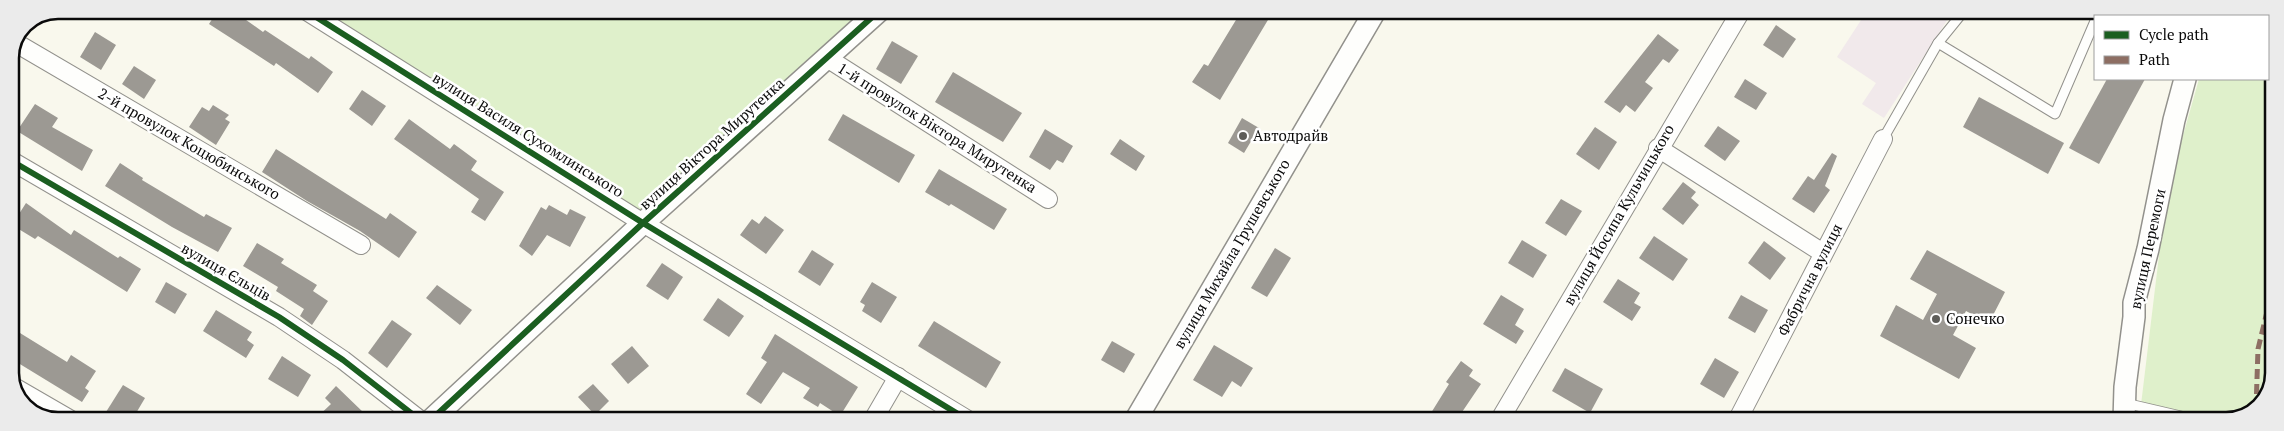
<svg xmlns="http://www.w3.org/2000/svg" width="2284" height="431" font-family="'PT Serif',serif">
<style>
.industrial{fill:#f1e9eb}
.green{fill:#dff0cb}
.building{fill:#9c9993}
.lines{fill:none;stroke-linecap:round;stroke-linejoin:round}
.service-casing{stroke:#92918c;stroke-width:11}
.minor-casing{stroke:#92918c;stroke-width:20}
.tertiary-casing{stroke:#92918c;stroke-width:24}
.service{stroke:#fefefc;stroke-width:9}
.minor{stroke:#fefefc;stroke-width:18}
.tertiary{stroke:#fefefc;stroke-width:21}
.quiet{stroke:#8d6e63;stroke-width:5;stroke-dasharray:10 5;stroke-linecap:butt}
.cycleway-casing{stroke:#fff;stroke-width:9}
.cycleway{stroke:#1b5e20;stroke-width:6}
.poi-dot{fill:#5e5d59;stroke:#fff;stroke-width:2}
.labels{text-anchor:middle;stroke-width:5;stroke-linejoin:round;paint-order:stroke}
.street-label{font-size:15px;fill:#0a0a0a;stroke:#fff}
.poi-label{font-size:15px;fill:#0a0a0a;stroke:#fff;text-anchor:start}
.rim{fill:none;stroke:#0a0a0a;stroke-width:2.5}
</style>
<rect width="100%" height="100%" fill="#f9f8ed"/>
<polygon class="industrial" points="1867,11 1953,11 1884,118 1862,104 1876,83 1837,57"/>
<g class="green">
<polygon points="318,10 874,10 648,221"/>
<polygon points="2218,11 2235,11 2244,16 2216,16"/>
<polygon points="2268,39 2274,52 2273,382 2257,409 2226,421 2172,421 2140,413 2161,239 2173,171 2199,79 2268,79"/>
</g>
<g class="building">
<polygon points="218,10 232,10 263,32 265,30 309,59 311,56 333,72 318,93 276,63 274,66 209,24"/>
<polygon points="1242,10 1274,10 1220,100 1192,82 1204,64 1208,66"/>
<polygon points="1776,25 1796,39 1783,58 1763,45"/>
<polygon points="95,32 116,45 101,70 80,57"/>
<polygon points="1658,34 1679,50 1669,63 1663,59 1645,82 1653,88 1635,112 1626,105 1620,113 1604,102"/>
<polygon points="892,41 918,56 901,84 876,69"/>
<polygon points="134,66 156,80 144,99 122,84"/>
<polygon points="953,72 1022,113 1003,142 935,102"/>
<polygon points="1745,79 1767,93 1756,110 1734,97"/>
<polygon points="2107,79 2145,79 2099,164 2069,148"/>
<polygon points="362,90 386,106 372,126 349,109"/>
<polygon points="1979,97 2064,143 2048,174 1963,127"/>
<polygon points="35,104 58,118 52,127 93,150 82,171 17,131"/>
<polygon points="213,105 229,115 225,119 230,122 216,145 189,127 202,107 209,111"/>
<polygon points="843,114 915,155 899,183 828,140"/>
<polygon points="1242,118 1259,128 1244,153 1228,143"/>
<polygon points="409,119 450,149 454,144 477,161 471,170 504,192 485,221 471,212 479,199 394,139"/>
<polygon points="1718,126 1740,141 1725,161 1704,146"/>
<polygon points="1595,127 1617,142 1599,170 1576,154"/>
<polygon points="1045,129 1073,146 1063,163 1057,160 1050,170 1029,157"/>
<polygon points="1120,139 1145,156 1136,171 1110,154"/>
<polygon points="276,149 386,219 390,213 417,232 399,258 360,231 307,201 262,172"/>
<polygon points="1832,153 1837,156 1825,186 1830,190 1814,213 1792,199 1808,176 1814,180"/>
<polygon points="120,163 143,178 142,180 204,217 206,214 232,228 218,252 172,227 105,186"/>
<polygon points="939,169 1007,209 994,230 951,204 949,206 925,192"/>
<polygon points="1683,182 1696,192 1691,198 1699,205 1683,225 1662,209"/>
<polygon points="1561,199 1582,211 1566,236 1545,223"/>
<polygon points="26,203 71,235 74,230 118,258 120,256 141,269 127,292 38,236 35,239 12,225"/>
<polygon points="549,205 567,215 570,209 586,217 570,247 547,235 532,256 519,246 541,207 546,210"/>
<polygon points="765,216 784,230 766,254 740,235 752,219 759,224"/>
<polygon points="1654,236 1688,259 1673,281 1639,258"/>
<polygon points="1522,240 1547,255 1533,278 1508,263"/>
<polygon points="1764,241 1786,258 1770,280 1748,263"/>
<polygon points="257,243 284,259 281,263 317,285 313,291 328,301 312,325 300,316 304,309 276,291 278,287 243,266"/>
<polygon points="1275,248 1291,258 1267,297 1251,288"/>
<polygon points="812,250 834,264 820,286 798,272"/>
<polygon points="1927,250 2005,292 1989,323 1966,311 1953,335 1976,348 1959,379 1880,336 1896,305 1923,320 1937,294 1910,279"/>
<polygon points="662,263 683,277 668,300 646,286"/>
<polygon points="1618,279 1640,293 1634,303 1641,307 1632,321 1603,302"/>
<polygon points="166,282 187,294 175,314 155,302"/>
<polygon points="872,282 897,297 881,323 862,311 865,305 860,302"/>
<polygon points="437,285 472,310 460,325 426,298"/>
<polygon points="1501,295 1524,309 1515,325 1524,331 1516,344 1483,324"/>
<polygon points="1741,295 1768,310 1755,333 1728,318"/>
<polygon points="718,298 744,316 729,337 703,320"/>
<polygon points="216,310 252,332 247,340 254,345 246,358 203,331"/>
<polygon points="392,320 412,334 387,368 368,353"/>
<polygon points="934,321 1001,362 986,388 918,346"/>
<polygon points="20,333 67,362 71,355 96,371 85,388 89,391 82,402 10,358 10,348"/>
<polygon points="775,334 858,387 840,416 820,403 818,407 803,398 810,388 783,372 761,404 746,394 767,362 761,358"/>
<polygon points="1112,341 1135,354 1124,373 1101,360"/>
<polygon points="1214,345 1253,368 1241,387 1232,381 1222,397 1193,380"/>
<polygon points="632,346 649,366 628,384 611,364"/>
<polygon points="282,356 311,375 298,397 268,379"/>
<polygon points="1715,358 1739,372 1724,398 1700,384"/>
<polygon points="1461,361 1473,370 1469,376 1481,384 1456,421 1426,421 1449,384 1446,382"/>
<polygon points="1565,368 1603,389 1590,413 1552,391"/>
<polygon points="593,384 609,401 595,415 578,397"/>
<polygon points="123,385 145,398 132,420 119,420 106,412"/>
<polygon points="336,386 364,413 357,420 314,420 331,404 325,398"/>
</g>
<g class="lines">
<g class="service-casing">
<g id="service">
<polyline points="2088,11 2098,14"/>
<polyline points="1938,43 2055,114 2095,21"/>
<polyline points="1883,139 1938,43 1964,11"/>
<polyline points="2125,403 2202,421"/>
<polyline points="2255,410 2260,404"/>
</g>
</g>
<g class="minor-casing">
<g id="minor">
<polyline points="305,10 643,223 968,420"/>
<polyline points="16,43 361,245"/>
<polyline points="827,58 1048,199"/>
<polyline points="1658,148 1823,253"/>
<polyline points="10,160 279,317 343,360 420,420"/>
<polyline points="14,387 71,420"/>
<polyline points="873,420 898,377"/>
<polyline points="1499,421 1741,11"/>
<polyline points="1737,421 1883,139"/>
</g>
</g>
<g class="tertiary-casing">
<g id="tertiary">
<polyline points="2202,16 2203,11"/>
<polyline points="431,420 643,223 880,10"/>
<polyline points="1135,421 1375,11"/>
<polyline points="2124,421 2125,387 2134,317 2134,303 2148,249 2174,120 2185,79"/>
</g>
</g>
<use href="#service" class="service"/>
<use href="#minor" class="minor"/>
<use href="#tertiary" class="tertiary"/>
<polyline class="quiet" points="2256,409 2258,349 2273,287"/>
<g class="cycleway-casing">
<g id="cycleway">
<polyline points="305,10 643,223 968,420"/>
<polyline points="10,160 279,317 343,360 420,420"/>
<polyline points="431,420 643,223 880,10"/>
</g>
</g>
<use href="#cycleway" class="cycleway"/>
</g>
<g class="poi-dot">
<circle cx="1243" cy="136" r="5"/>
<circle cx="1936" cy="319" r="5"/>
</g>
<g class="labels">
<g class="street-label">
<text transform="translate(937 128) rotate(32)" y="5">1-й провулок Віктора Мирутенка</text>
<text transform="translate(528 135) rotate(32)" y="5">вулиця Василя Сухомлинського</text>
<text transform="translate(189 144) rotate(30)" y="5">2-й провулок Коцюбинського</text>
<text transform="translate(712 144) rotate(-42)" y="5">вулиця Віктора Мирутенка</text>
<text transform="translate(1619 215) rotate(-60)" y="5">вулиця Йосипа Кульчицького</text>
<text transform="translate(2148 249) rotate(-78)" y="5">вулиця Перемоги</text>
<text transform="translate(1232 254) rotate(-60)" y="5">вулиця Михайла Грушевського</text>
<text transform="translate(226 272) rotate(30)" y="5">вулиця Єльців</text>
<text transform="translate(1810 280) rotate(-63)" y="5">Фабрична вулиця</text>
</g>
<g class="poi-label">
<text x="1253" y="141">Автодрайв</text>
<text x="1946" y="324">Сонечко</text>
</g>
</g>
<path d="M0 0H2284V431H0ZM58 19H2226A39 39 0 0 1 2265 58V373A39 39 0 0 1 2226 412H58A39 39 0 0 1 19 373V58A39 39 0 0 1 58 19Z" fill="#ebebeb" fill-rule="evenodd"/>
<path class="rim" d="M58 19H2226A39 39 0 0 1 2265 58V373A39 39 0 0 1 2226 412H58A39 39 0 0 1 19 373V58A39 39 0 0 1 58 19Z"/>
<rect x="2094" y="15" width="175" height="65" fill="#ffffff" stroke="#9d9d9d"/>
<rect x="2104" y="31" width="25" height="8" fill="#1b5e20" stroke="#9d9d9d"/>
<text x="2139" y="40" font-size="15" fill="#0a0a0a">Cycle path</text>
<rect x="2104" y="56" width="25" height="8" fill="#8d6e63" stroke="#9d9d9d"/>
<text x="2139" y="65" font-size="15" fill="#0a0a0a">Path</text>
</svg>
